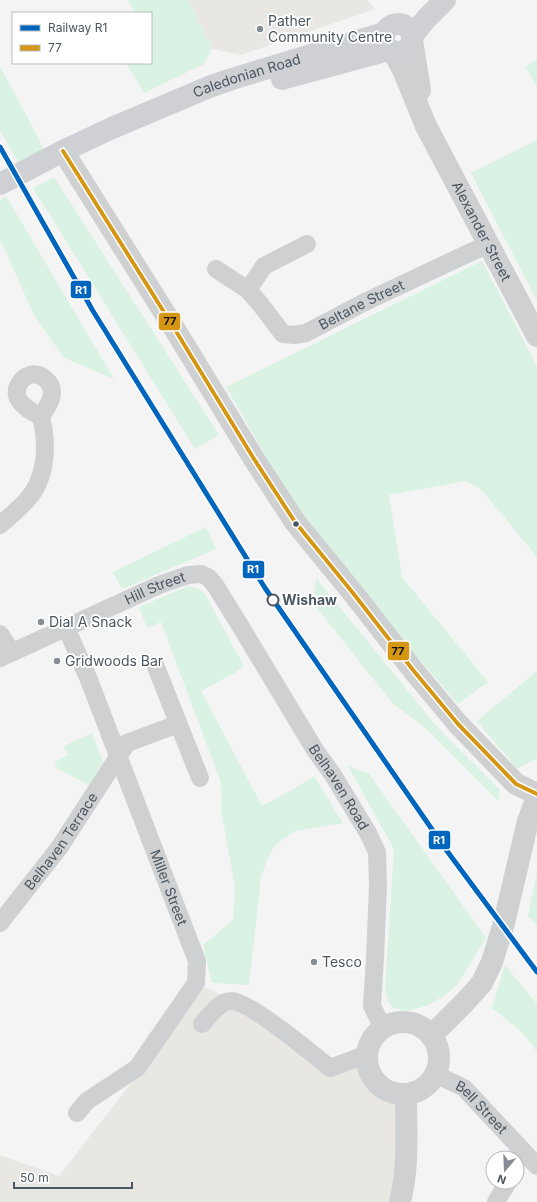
<svg xmlns="http://www.w3.org/2000/svg" width="537" height="1202" font-family="Inter,sans-serif">
<style>
.commercial{fill:#e8e7e3}
.green{fill:#d9f2e3}
.lines{fill:none;stroke-linecap:round;stroke-linejoin:round}
.minor{stroke:#ced0d2;stroke-width:18}
.tertiary{stroke:#ced0d2;stroke-width:22}
.secondary{stroke:#ced0d4;stroke-width:22}
.bus-1-casing{stroke:#fff;stroke-width:7}
.bus-1{stroke:#d49613;stroke-width:4}
.rail-1-casing{stroke:#fff;stroke-width:8}
.rail-1{stroke:#0065bd;stroke-width:5}
.poi-dot{fill:#868d94;stroke:#fff;stroke-width:1.5}
.bus-dot{fill:#4a5661;stroke:#fff;stroke-width:1.5}
.stop-dot{fill:#fff;stroke:#4a5661;stroke-width:2}
.labels{text-anchor:middle;stroke-width:3.5;stroke-linejoin:round;paint-order:stroke}
.poi-label{font-size:14px;fill:#4a5661;stroke:#fff;text-anchor:start}
.street-label{font-size:14px;fill:#4a5661;stroke:#fff}
.stop-label{font-size:14px;font-weight:bold;fill:#4a5661;stroke:#fff;text-anchor:start}
.line-badge{stroke:#fff;stroke-width:1.5}
.badge-label{font-size:11px;text-anchor:middle;font-weight:bold;fill:#fff}
.pale-badge-label{font-size:11px;text-anchor:middle;font-weight:bold;fill:#111}
</style>
<rect width="100%" height="100%" fill="#f4f4f4"/>
<g class="commercial">
<polygon points="188,0 367,0 375,9 241,55 212,49"/>
<polygon points="205,987 258,1013 330,1068 368,1063 370,1072 375,1079 382,1086 389,1091 397,1093 400,1202 0,1202 0,1155 59,1176"/>
</g>
<g class="green">
<polygon points="128,0 188,0 212,49 204,64 144,93 126,63 151,63 151,13 135,13"/>
<polygon points="537,59 537,87 526,67"/>
<polygon points="0,66 44,149 18,162 0,130"/>
<polygon points="537,140 537,301 471,173"/>
<polygon points="54,177 219,435 195,449 33,188"/>
<polygon points="6,196 114,379 64,358 34,315 0,239 0,200"/>
<polygon points="482,261 537,366 537,557 481,489 465,481 389,495 402,577 488,682 458,704 371,604 302,519 226,387"/>
<polygon points="206,527 216,549 122,589 113,572"/>
<polygon points="316,578 438,728 500,790 498,801 422,725 393,704 314,604"/>
<polygon points="189,586 199,589 205,594 244,666 236,672 201,691 262,806 297,787 314,776 343,823 295,831 275,845 268,857 261,877 249,985 212,983 203,945 233,920 235,887 221,810 222,794 220,780 161,622 147,628 139,607"/>
<polygon points="537,671 537,758 517,769 477,721"/>
<polygon points="92,733 103,762 89,785 58,769 54,762 68,755 64,746"/>
<polygon points="348,766 369,774 486,938 457,985 442,997 426,1006 407,1011 394,1008 388,1002 385,990 394,849"/>
<polygon points="537,872 537,925 528,916"/>
<polygon points="505,965 537,1004 537,1052 522,1032 492,1008"/>
</g>
<g class="lines">
<g class="minor">
<path id="s1" d="M 216,269 L 248,290 L 261,305 L 283,334 L 294,335 L 306,333 L 365,302 L 473,251 L 489,245"/>
<polyline points="248,290 264,266 307,244"/>
<path d="M 0,525 C 9,517 19,509 27,500 C 47,478 48,444 41,417 C 33,412 24,408 19,400 C 13,390 20,378 30,375 C 40,372 52,382 52,392 C 52,401 45,410 41,417"/>
<path id="s2" d="M 66,627 L 89,680 L 197,961 L 196,983 L 137,1068 L 87,1101 L 77,1113"/>
<polyline points="0,634 12,652"/>
<path id="s3" d="M 0,658 L 159,585 L 188,575 L 201,574 L 208,577 L 215,585 L 241,627 L 315,750 L 333,775 L 368,833 L 377,852 L 378,885 L 375,958 L 372,1006 L 383,1028"/>
<polyline points="156,667 200,778"/>
<path id="s4" d="M 0,923 L 59,848 L 127,743 L 178,724"/>
<path d="M 202,1024 C 209,1016 220,1001 231,1001 C 248,1000 314,1055 330,1068 L 368,1054"/>
<path id="s5" d="M 435,1074 L 464,1088 L 537,1166"/>
<polyline points="496,1202 508,1182"/>
</g>
<g class="tertiary">
<polyline points="412,40 420,90"/>
<path id="s6" d="M 393,51 L 404,72 L 426,126 L 537,336"/>
<polyline points="63,151 174,328 254,459 295,522 353,593 413,670 458,724 516,784 537,794"/>
<circle cx="403" cy="1058" r="36"/>
<polyline points="431,1036 465,1002 482,983 492,962 504,923 528,821 537,797"/>
<path d="M 400,1202 C 409,1167 406,1129 406,1094"/>
</g>
<g class="secondary">
<circle cx="398" cy="38" r="14"/>
<polyline points="412,36 427,18 445,0"/>
<polyline points="282,79 389,50"/>
<path id="s7" d="M 0,184 L 63,151 L 112,128 L 209,87 L 232,79 L 384,33"/>
</g>
<g class="bus-1-casing">
<polyline id="bus-1" points="63,151 174,328 254,459 295,522 353,593 413,670 458,724 516,784 537,794"/>
</g>
<use href="#bus-1" class="bus-1"/>
<g class="rail-1-casing">
<polyline id="rail-1" points="0,147 93,311 265,588 447,851 537,972"/>
</g>
<use href="#rail-1" class="rail-1"/>
</g>
<g class="poi-dot">
<circle cx="260" cy="29" r="4"/>
<circle cx="41" cy="622" r="4"/>
<circle cx="57" cy="661" r="4"/>
<circle cx="314" cy="962" r="4"/>
</g>
<circle class="bus-dot" cx="296" cy="524" r="3.5"/>
<circle class="stop-dot" cx="273" cy="600" r="5.5"/>
<g class="labels">
<g class="poi-label">
<text x="268" y="26">Pather<tspan x="268" dy="16">Community Centre</tspan></text>
<text x="49" y="627">Dial A Snack</text>
<text x="65" y="666">Gridwoods Bar</text>
<text x="322" y="967">Tesco</text>
</g>
<g class="street-label">
<text dy="5" stroke="none"><textPath href="#s7" startOffset="270">Caledonian Road</textPath></text>
<text dy="5" stroke="none"><textPath href="#s6" startOffset="201">Alexander Street</textPath></text>
<text dy="5" stroke="none"><textPath href="#s1" startOffset="180">Beltane Street</textPath></text>
<text dy="5" stroke="none"><textPath href="#s3" startOffset="170">Hill Street</textPath></text>
<text dy="5" stroke="none"><textPath href="#s3" startOffset="474">Belhaven Road</textPath></text>
<text dy="5" stroke="none"><textPath href="#s4" startOffset="102">Belhaven Terrace</textPath></text>
<text dy="5" stroke="none"><textPath href="#s2" startOffset="280">Miller Street</textPath></text>
<text dy="5" stroke="none"><textPath href="#s5" startOffset="58">Bell Street</textPath></text>
</g>
<g class="stop-label">
<text x="282" y="605">Wishaw</text>
</g>
</g>
<g class="line-badge">
<rect x="70" y="280" width="22" height="19" rx="4" fill="#0065bd"/>
<rect x="158" y="312" width="23" height="19" rx="4" fill="#d49613"/>
<rect x="242" y="560" width="23" height="19" rx="4" fill="#0065bd"/>
<rect x="387" y="641" width="23" height="20" rx="4" fill="#d49613"/>
<rect x="428" y="830" width="23" height="20" rx="4" fill="#0065bd"/>
</g>
<g class="badge-label">
<text x="81" y="294">R1</text>
<text x="253" y="573">R1</text>
<text x="439" y="844">R1</text>
</g>
<g class="pale-badge-label">
<text x="170" y="325">77</text>
<text x="398" y="655">77</text>
</g>
<rect x="12" y="12" width="140" height="52" fill="#ffffff" stroke="#b7bbc0"/>
<rect x="20" y="25" width="20" height="6" fill="#0065bd" stroke="#b7bbc0"/>
<text x="48" y="32" font-size="12" fill="#4a5661">Railway R1</text>
<rect x="20" y="45" width="20" height="6" fill="#d49613" stroke="#b7bbc0"/>
<text x="48" y="52" font-size="12" fill="#4a5661">77</text>
<g transform="translate(505 1170) rotate(199)"><circle r="19" fill="#ffffff" stroke="#b7bbc0"/>
<path d="M0-3L7 15L0 10L-7 15Z" fill="#868d94"/>
<text y="-6" font-size="11" font-weight="bold" text-anchor="middle" fill="#4a5661">N</text>
</g>
<path d="M14 1182v6h118v-6" fill="none" stroke="#4a5661" stroke-width="2"/>
<text x="20" y="1182" font-size="12" fill="#4a5661" stroke="#ffffff" stroke-width="3" paint-order="stroke">50 m</text>
</svg>
